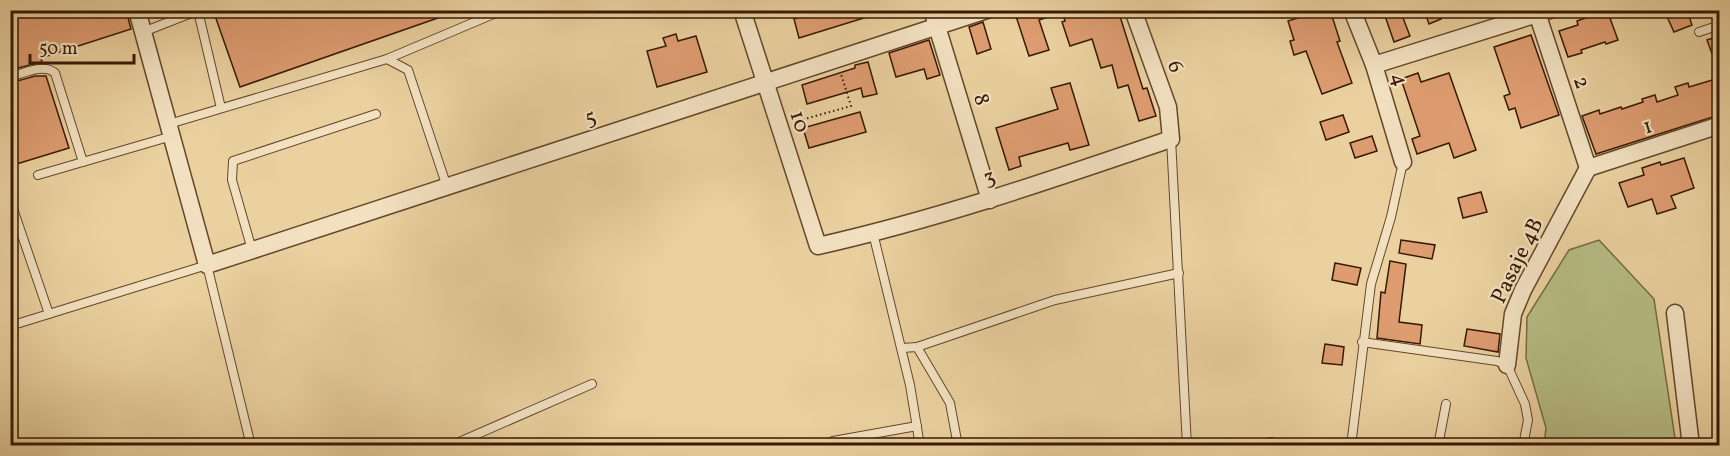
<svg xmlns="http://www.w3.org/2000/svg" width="1730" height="456" font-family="Vollkorn,serif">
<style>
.green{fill:#b6bc84;stroke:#766a44;stroke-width:1.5}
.building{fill:#de9d71;stroke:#371903;stroke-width:1.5}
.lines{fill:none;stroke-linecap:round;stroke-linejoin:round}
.service-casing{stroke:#64472a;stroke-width:10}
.minor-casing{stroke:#64472a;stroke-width:19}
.path{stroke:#371903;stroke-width:2;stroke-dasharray:1.5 3;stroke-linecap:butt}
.service{stroke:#f2e1c1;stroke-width:8}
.minor{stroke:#f2e1c1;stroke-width:16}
.labels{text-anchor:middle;stroke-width:4.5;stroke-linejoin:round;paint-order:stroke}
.street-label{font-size:22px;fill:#371903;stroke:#f2e1c1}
</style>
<rect width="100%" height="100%" fill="#ebd1a0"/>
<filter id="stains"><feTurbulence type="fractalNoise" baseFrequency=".00333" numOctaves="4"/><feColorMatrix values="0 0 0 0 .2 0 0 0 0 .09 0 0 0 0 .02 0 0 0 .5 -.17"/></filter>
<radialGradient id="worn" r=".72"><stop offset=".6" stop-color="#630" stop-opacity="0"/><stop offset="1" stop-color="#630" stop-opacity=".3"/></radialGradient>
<polygon class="green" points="1599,240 1654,299 1676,445 1544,445 1546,428 1526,358 1527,317 1569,250"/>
<g class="building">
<polygon points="27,10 126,10 131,29 41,58 42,62 10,70 10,16"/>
<polygon points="213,10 454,10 455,12 240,87"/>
<polygon points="822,10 879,10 880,13 799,38 794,19"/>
<polygon points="1014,10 1060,10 1060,13 1039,20 1049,50 1029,56"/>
<polygon points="1062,10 1118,10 1143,89 1147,88 1156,116 1139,121 1128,85 1118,88 1112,65 1101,68 1092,39 1070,46 1062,22 1065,21"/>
<polygon points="1322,10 1330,10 1340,41 1337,42 1352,83 1322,94 1306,51 1294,55 1290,41 1294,40 1288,21"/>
<polygon points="1383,10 1400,10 1410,36 1394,42"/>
<polygon points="1424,10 1438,10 1441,19 1429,24"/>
<polygon points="1607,10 1618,40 1606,44 1605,42 1581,50 1582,53 1568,57 1559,31 1578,25 1577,21"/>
<polygon points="1664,10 1687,10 1692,25 1674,32"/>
<polygon points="983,22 991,49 977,54 969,27"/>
<polygon points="676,34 678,41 696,36 707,72 657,87 647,51 666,46 663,38"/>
<polygon points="1531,35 1559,115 1521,128 1515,108 1509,110 1504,96 1510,94 1494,47"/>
<polygon points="1719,36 1719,70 1718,70 1707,40"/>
<polygon points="929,40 940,75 927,79 924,69 896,77 889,53"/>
<polygon points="868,62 877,94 863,97 861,88 807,104 802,85 855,68 855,65"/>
<polygon points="1418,73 1421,82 1449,73 1476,150 1454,158 1449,143 1417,154 1412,139 1420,136 1401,79"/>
<polygon points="35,76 46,76 69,148 10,166 10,83"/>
<polygon points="1719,78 1719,115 1596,154 1582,116 1599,110 1600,114 1621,107 1622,109 1643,102 1642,99 1655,95 1657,102 1678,95 1675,87 1688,83 1689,87"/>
<polygon points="1070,83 1089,145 1070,150 1068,143 1019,157 1021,166 1009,170 996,128 1058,109 1051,88"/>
<polygon points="860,112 866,132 809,148 803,128"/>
<polygon points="1343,115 1349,132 1326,140 1320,122"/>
<polygon points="1372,136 1377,151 1355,158 1350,143"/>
<polygon points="1684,158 1694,188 1671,196 1676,208 1657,214 1652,199 1628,207 1619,183 1644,175 1642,168 1660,162 1661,165"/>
<polygon points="1481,192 1487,212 1463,218 1458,198"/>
<polygon points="1401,240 1435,245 1432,259 1399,253"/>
<polygon points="1390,261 1406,264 1399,322 1422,325 1420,344 1377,338 1381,292 1385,293"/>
<polygon points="1335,263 1361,268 1357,285 1332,280"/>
<polygon points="1467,329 1500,334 1498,352 1464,346"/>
<polygon points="1325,344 1344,347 1342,365 1322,363"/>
</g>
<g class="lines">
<g class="service-casing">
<g id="service">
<polyline points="198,11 221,108"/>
<polyline points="143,32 199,10"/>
<polyline points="1699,32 1720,25"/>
<polyline points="387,59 503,10"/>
<path d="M 10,77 C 24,73 44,63 55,73 L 83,162"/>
<polyline points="169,124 387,59 408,70 447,187"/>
<polyline points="1171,139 1187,446"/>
<polyline points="38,175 172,136"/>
<polyline points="10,200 49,314"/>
<polyline points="873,233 910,385 920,446"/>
<polyline points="252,250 232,180 233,161 376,114"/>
<polyline points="10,326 207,265 251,446"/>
<polyline points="1362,342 1497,361 1507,365 1525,404 1528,420 1523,446"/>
<polyline points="917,347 1055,300 1179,273"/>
<polyline points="902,348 917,347 950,403 958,446"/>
<polyline points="1270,442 1288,446"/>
<polyline points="450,446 592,384"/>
<polyline points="825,446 833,441 917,426"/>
<polyline points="1348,446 1352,438 1371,284 1391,217 1403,162"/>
<polyline points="1438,446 1446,404"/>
</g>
</g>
<g class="minor-casing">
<g id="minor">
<polyline points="137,10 207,265 987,10"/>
<path d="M 742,10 L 818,246 C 938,219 1054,179 1171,139 L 1168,107 L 1133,10"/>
<polyline points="932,10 990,200"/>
<polyline points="1352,10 1374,65 1403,162"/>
<polyline points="1536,10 1588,168"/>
<polyline points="1374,65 1550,10"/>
<polyline points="1588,168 1720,125"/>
<polyline points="1675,313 1691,446"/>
<polyline points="1507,365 1513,314 1523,290 1588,168"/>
</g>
</g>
<polyline class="path" points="794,122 851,106 841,74"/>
<use href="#service" class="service"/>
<use href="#minor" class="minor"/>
</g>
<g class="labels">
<g class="street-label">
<text transform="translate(1177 66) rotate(70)" y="8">6</text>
<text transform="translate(1401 79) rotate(73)" y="8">4</text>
<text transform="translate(1583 82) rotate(71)" y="8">2</text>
<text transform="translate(983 99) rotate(73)" y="8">8</text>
<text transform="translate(590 116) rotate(-18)" y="8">5</text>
<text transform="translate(801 121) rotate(72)" y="8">10</text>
<text transform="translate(1647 125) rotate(-18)" y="8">1</text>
<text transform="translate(989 176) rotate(-18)" y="8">3</text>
<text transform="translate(1516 260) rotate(-64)" y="8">Pasaje 4B</text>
</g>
</g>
<rect width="1730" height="456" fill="none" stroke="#ebd1a0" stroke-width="36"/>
<rect x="12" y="12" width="1706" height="432" fill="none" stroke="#371903" stroke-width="3"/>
<rect x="18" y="18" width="1694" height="420" fill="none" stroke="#371903" stroke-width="1.5"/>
<path d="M30 54v9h104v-9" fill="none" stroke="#371903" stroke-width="3"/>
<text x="39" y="54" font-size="18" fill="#371903" stroke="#f2e1c1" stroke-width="4.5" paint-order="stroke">50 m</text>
<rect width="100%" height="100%" filter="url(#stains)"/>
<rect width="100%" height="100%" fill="url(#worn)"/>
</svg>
